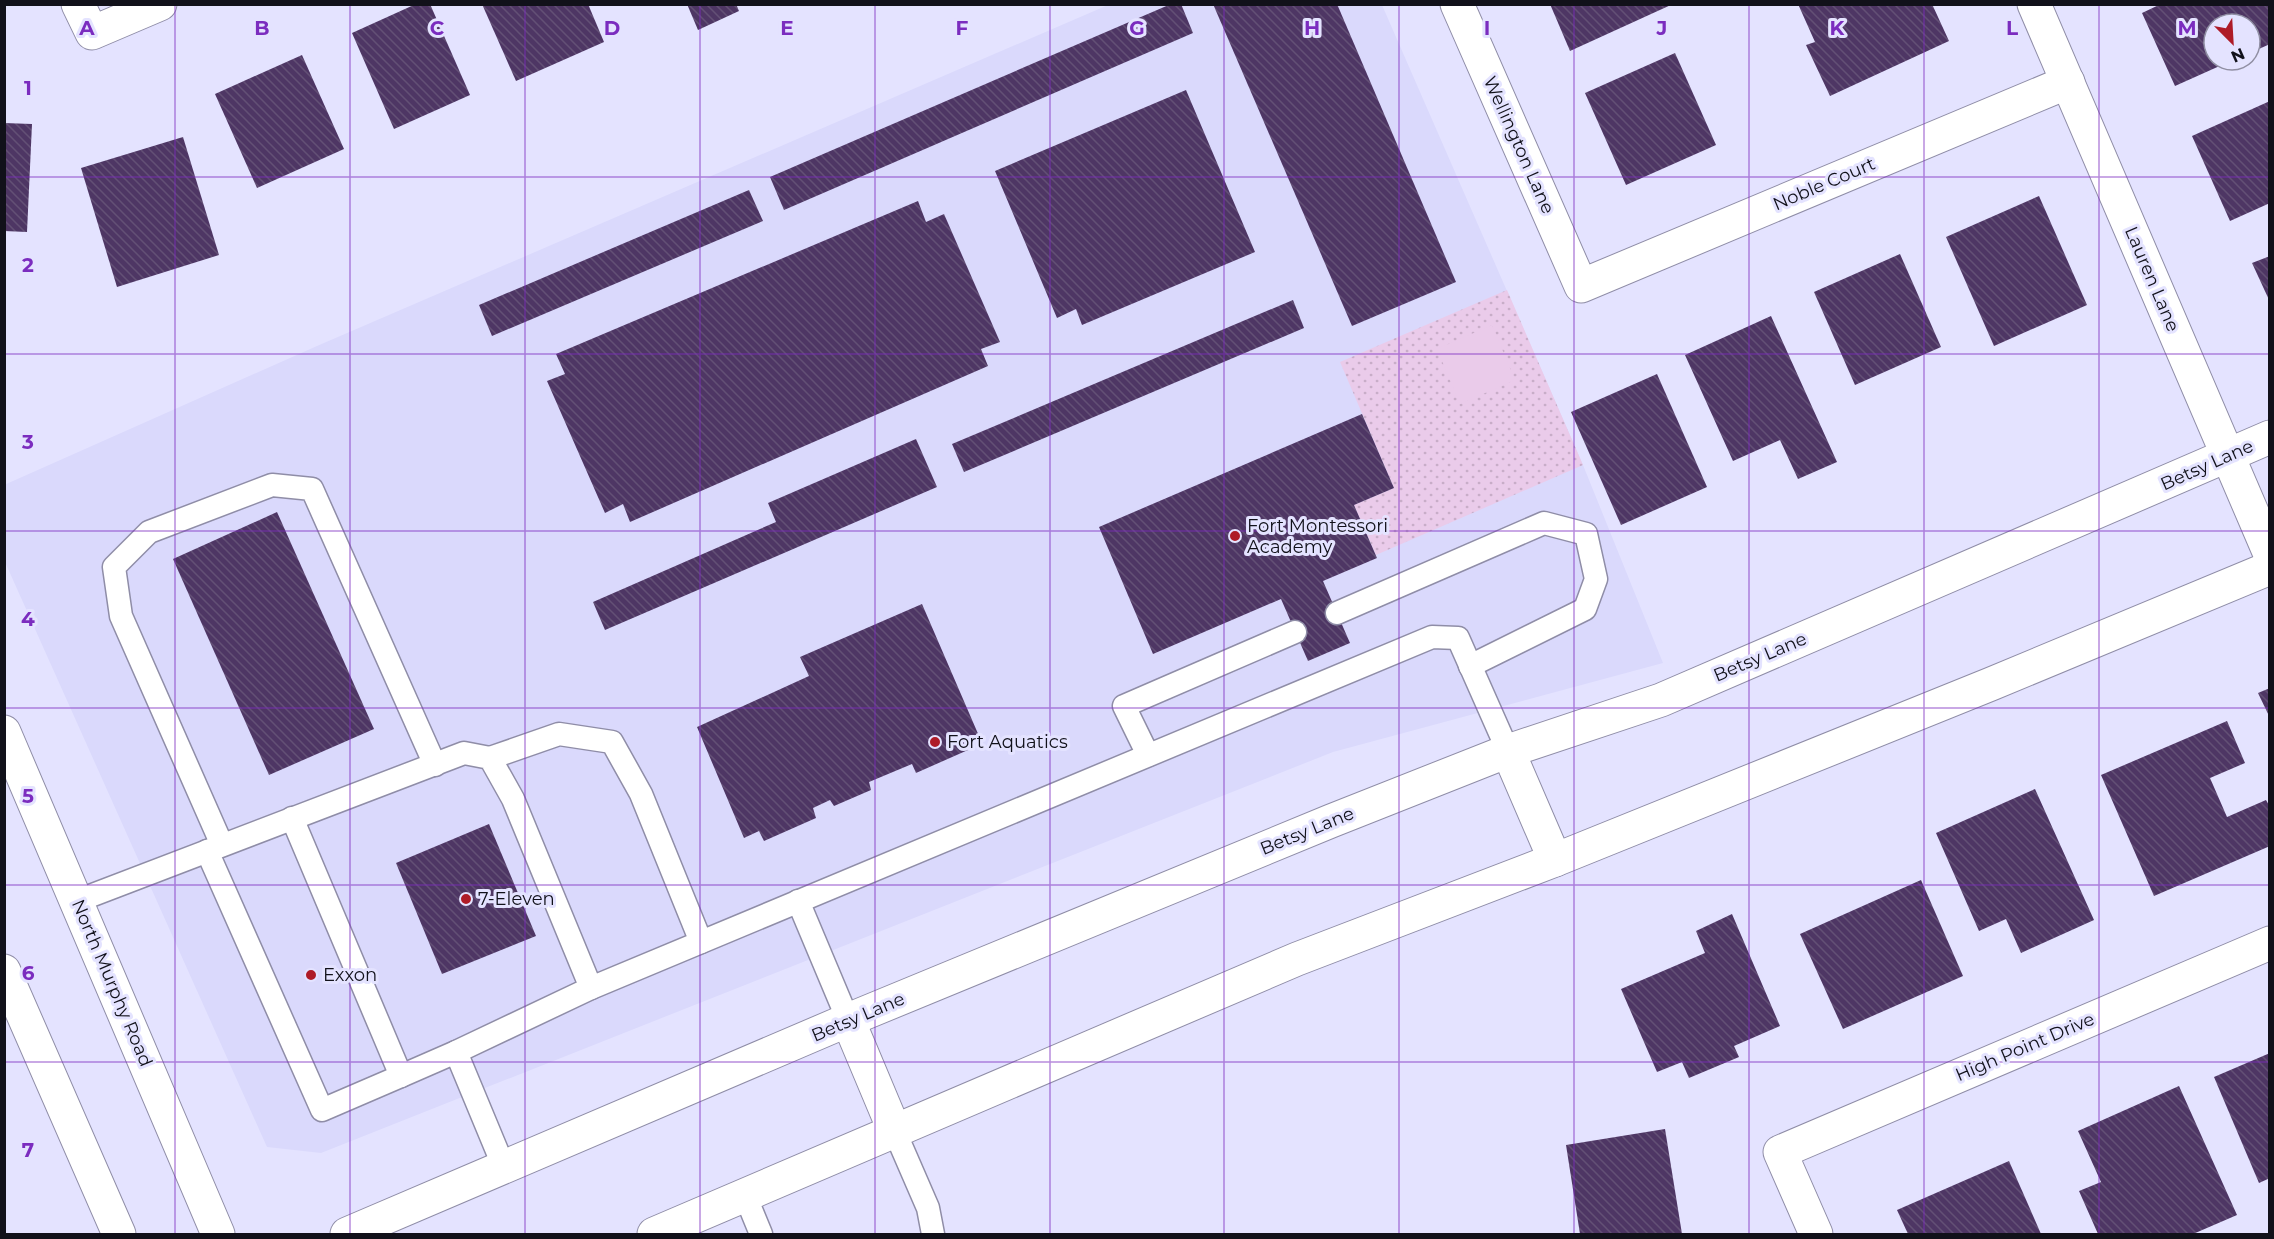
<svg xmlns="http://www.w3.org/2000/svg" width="2274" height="1239" font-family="Montserrat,sans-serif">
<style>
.built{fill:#dad9fc}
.grass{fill:url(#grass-dots)}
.pitch{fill:#eacbea}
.building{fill:url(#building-back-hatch)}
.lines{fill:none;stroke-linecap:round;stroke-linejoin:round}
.service-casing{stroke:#8f8da7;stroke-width:25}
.minor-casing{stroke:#8f8da7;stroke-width:35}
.secondary-casing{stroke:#8f8da7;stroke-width:35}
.service{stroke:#fff;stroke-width:22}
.minor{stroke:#fff;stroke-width:33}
.secondary{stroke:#fff;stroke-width:33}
.grid{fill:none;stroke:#7b2cbf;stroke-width:1.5;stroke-opacity:0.55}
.poi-dot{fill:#ae1b27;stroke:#e4e3ff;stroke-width:2}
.labels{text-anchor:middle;stroke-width:6;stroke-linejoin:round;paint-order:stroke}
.street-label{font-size:18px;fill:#11111a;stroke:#e4e3ff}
.poi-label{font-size:18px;fill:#11111a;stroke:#e4e3ff;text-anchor:start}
.grid-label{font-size:20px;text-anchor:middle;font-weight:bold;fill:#7b2cbf;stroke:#e4e3ff;stroke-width:6;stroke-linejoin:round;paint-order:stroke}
</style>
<defs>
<pattern id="grass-dots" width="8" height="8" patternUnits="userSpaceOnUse" patternTransform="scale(1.5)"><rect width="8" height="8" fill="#eacbea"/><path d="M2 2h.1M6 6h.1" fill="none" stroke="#c8adc8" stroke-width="1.8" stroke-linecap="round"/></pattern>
<pattern id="building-back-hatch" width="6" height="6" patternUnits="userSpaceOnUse" patternTransform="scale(1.5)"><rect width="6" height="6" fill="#4e3664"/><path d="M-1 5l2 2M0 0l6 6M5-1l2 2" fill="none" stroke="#635075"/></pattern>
</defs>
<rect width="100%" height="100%" fill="#e4e3ff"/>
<polygon class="built" points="1108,5 1382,5 1583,465 1663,663 1333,752 321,1153 267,1147 5,562 4,485 317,346"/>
<polygon class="grass" points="1507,290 1583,465 1376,555 1354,505 1394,488 1340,362"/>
<polygon class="pitch" points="1492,325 1515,380 1460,404 1437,349"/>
<g class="building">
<polygon points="416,4 430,4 470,95 394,129 352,33"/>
<polygon points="482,4 588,4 604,42 516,81"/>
<polygon points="687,4 736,4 739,11 698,30"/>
<polygon points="1171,4 1181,4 1193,33 784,210 770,177"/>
<polygon points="1213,4 1337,4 1456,282 1352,326"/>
<polygon points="1550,4 1673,4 1570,51"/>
<polygon points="1798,4 1932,4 1949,41 1830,96 1806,45 1815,42"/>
<polygon points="2161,4 2268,4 2270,44 2250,53 2250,24 2214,24 2214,60 2233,60 2175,86 2142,13"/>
<polygon points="1675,53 1716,145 1626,185 1585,93"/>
<polygon points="302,55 344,149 257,188 215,94"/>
<polygon points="1186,90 1255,252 1082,325 1076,309 1057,318 995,171"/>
<polygon points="2270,101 2270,203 2230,221 2192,136"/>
<polygon points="4,123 32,124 27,232 4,231"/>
<polygon points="183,137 219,255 117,287 81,168"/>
<polygon points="749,190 763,221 492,336 479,305"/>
<polygon points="2039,196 2087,305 1994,346 1946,237"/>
<polygon points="918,201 926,222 944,214 1000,342 981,349 988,366 630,522 623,504 605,513 547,381 565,374 556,354"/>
<polygon points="1900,254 1941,347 1855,385 1814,292"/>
<polygon points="2270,256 2270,302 2252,263"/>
<polygon points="1293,300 1304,328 964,472 952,444"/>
<polygon points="1771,316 1837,462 1798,479 1780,440 1733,461 1685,355"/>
<polygon points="1657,374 1707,487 1621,525 1571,412"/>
<polygon points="1362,414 1394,488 1354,505 1377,558 1323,581 1350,643 1308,661 1281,599 1153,654 1099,527"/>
<polygon points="916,439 937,487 605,630 593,602 776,522 768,503"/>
<polygon points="277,512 374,729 269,775 173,559"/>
<polygon points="922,604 979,736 964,741 968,750 916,773 912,764 869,782 871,790 834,806 830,800 813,808 816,818 764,841 759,831 744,838 697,727 809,676 800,657"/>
<polygon points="2270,688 2270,718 2258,693"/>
<polygon points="2227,721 2245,763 2210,778 2227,817 2266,800 2270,807 2270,846 2154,896 2101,775"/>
<polygon points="2035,789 2094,920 2021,953 2006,919 1979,931 1936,833"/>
<polygon points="489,824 536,936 442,974 396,863"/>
<polygon points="1921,880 1963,976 1843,1029 1800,934"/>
<polygon points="1732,914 1780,1026 1734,1046 1739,1057 1689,1078 1682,1062 1657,1072 1621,989 1705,953 1696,931"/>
<polygon points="2270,1053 2270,1178 2259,1183 2214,1077"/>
<polygon points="2179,1086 2237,1215 2193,1234 2098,1234 2079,1191 2101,1182 2078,1131"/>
<polygon points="1665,1129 1682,1234 1580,1234 1566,1145"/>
<polygon points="2009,1161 2041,1234 1908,1234 1897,1210"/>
</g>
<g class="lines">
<g class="service-casing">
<g id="service">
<polyline points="1337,613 1544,523 1586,534 1596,579 1585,609 1470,666"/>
<polyline points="1148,755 1124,706 1295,632"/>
<polyline points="490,758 559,734 612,742 641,794 701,942"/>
<polyline points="292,818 401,1076 456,1052"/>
<polyline points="222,845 121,616 114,567 149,532 272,485 312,489 435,765"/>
<polyline points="207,851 322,1110 401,1076"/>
<polyline points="77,901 464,753 490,758 513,799 591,988 456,1052 505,1170"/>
<polyline points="798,901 848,1020"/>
<polyline points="591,988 1432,637 1458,638 1508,751"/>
<polyline points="895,1132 928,1208 933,1234"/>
<polyline points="745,1195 761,1234"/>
</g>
</g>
<g class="minor-casing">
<g id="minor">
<polyline points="78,4 92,33 160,4"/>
<polyline points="1457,4 1581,286 2068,82"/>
<polyline points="2034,4 2270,554"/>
<polyline points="1816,1234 1780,1152 2270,943"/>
</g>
</g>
<g class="secondary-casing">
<g id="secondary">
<polyline points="4,732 218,1234"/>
<polyline points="1508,751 1555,860"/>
<polyline points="4,971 119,1234"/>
<polyline points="848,1020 895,1132"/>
<polyline points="347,1234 848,1020 1331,821 1508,751 1661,700 2270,437"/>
<polyline points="654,1234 1297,959 1555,860 1991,684 2270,568"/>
</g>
</g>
<use href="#service" class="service"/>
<use href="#minor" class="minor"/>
<use href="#secondary" class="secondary"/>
</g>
<path class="grid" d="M 175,4 L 175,1234M 350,4 L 350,1234M 525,4 L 525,1234M 700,4 L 700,1234M 875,4 L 875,1234M 1050,4 L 1050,1234M 1224,4 L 1224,1234M 1399,4 L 1399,1234M 1574,4 L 1574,1234M 1749,4 L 1749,1234M 1924,4 L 1924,1234M 2099,4 L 2099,1234M 4,177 L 2270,177M 4,354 L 2270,354M 4,531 L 2270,531M 4,708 L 2270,708M 4,885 L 2270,885M 4,1062 L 2270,1062"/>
<g class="poi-dot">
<circle cx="1235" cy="536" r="6"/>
<circle cx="935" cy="742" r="6"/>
<circle cx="466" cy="899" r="6"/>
<circle cx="311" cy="975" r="6"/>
</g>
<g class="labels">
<g class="street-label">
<text transform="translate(1519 145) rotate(66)" y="6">Wellington Lane</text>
<text transform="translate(1824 184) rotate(-23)" y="6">Noble Court</text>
<text transform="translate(2152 279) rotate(67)" y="6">Lauren Lane</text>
<text transform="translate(2207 465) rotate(-24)" y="6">Betsy Lane</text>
<text transform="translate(1760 657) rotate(-23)" y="6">Betsy Lane</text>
<text transform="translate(1307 831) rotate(-22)" y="6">Betsy Lane</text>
<text transform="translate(112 983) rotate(67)" y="6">North Murphy Road</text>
<text transform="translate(858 1017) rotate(-23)" y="6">Betsy Lane</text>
<text transform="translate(2025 1047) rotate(-23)" y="6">High Point Drive</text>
</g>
<g class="poi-label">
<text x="1247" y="532">Fort Montessori<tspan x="1247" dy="21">Academy</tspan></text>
<text x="947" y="748">Fort Aquatics</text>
<text x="478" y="905">7-Eleven</text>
<text x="323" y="981">Exxon</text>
</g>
</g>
<g class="grid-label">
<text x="87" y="35">A</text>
<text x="262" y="35">B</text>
<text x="437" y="35">C</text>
<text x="612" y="35">D</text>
<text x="787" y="35">E</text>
<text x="962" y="35">F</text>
<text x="1137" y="35">G</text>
<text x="1312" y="35">H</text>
<text x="1487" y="35">I</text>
<text x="1662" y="35">J</text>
<text x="1837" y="35">K</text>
<text x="2012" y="35">L</text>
<text x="2187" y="35">M</text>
<text x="28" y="95">1</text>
<text x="28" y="272">2</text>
<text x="28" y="449">3</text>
<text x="28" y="626">4</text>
<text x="28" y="803">5</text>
<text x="28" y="980">6</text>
<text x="28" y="1157">7</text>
</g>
<rect width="2274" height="1239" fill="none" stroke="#11111a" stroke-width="12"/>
<g transform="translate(2232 42) rotate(156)"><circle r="28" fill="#e4e3ff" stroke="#908fa3" stroke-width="1.5"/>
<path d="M0-4.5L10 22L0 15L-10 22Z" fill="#ae1b27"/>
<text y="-9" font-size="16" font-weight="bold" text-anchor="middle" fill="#11111a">N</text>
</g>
</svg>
